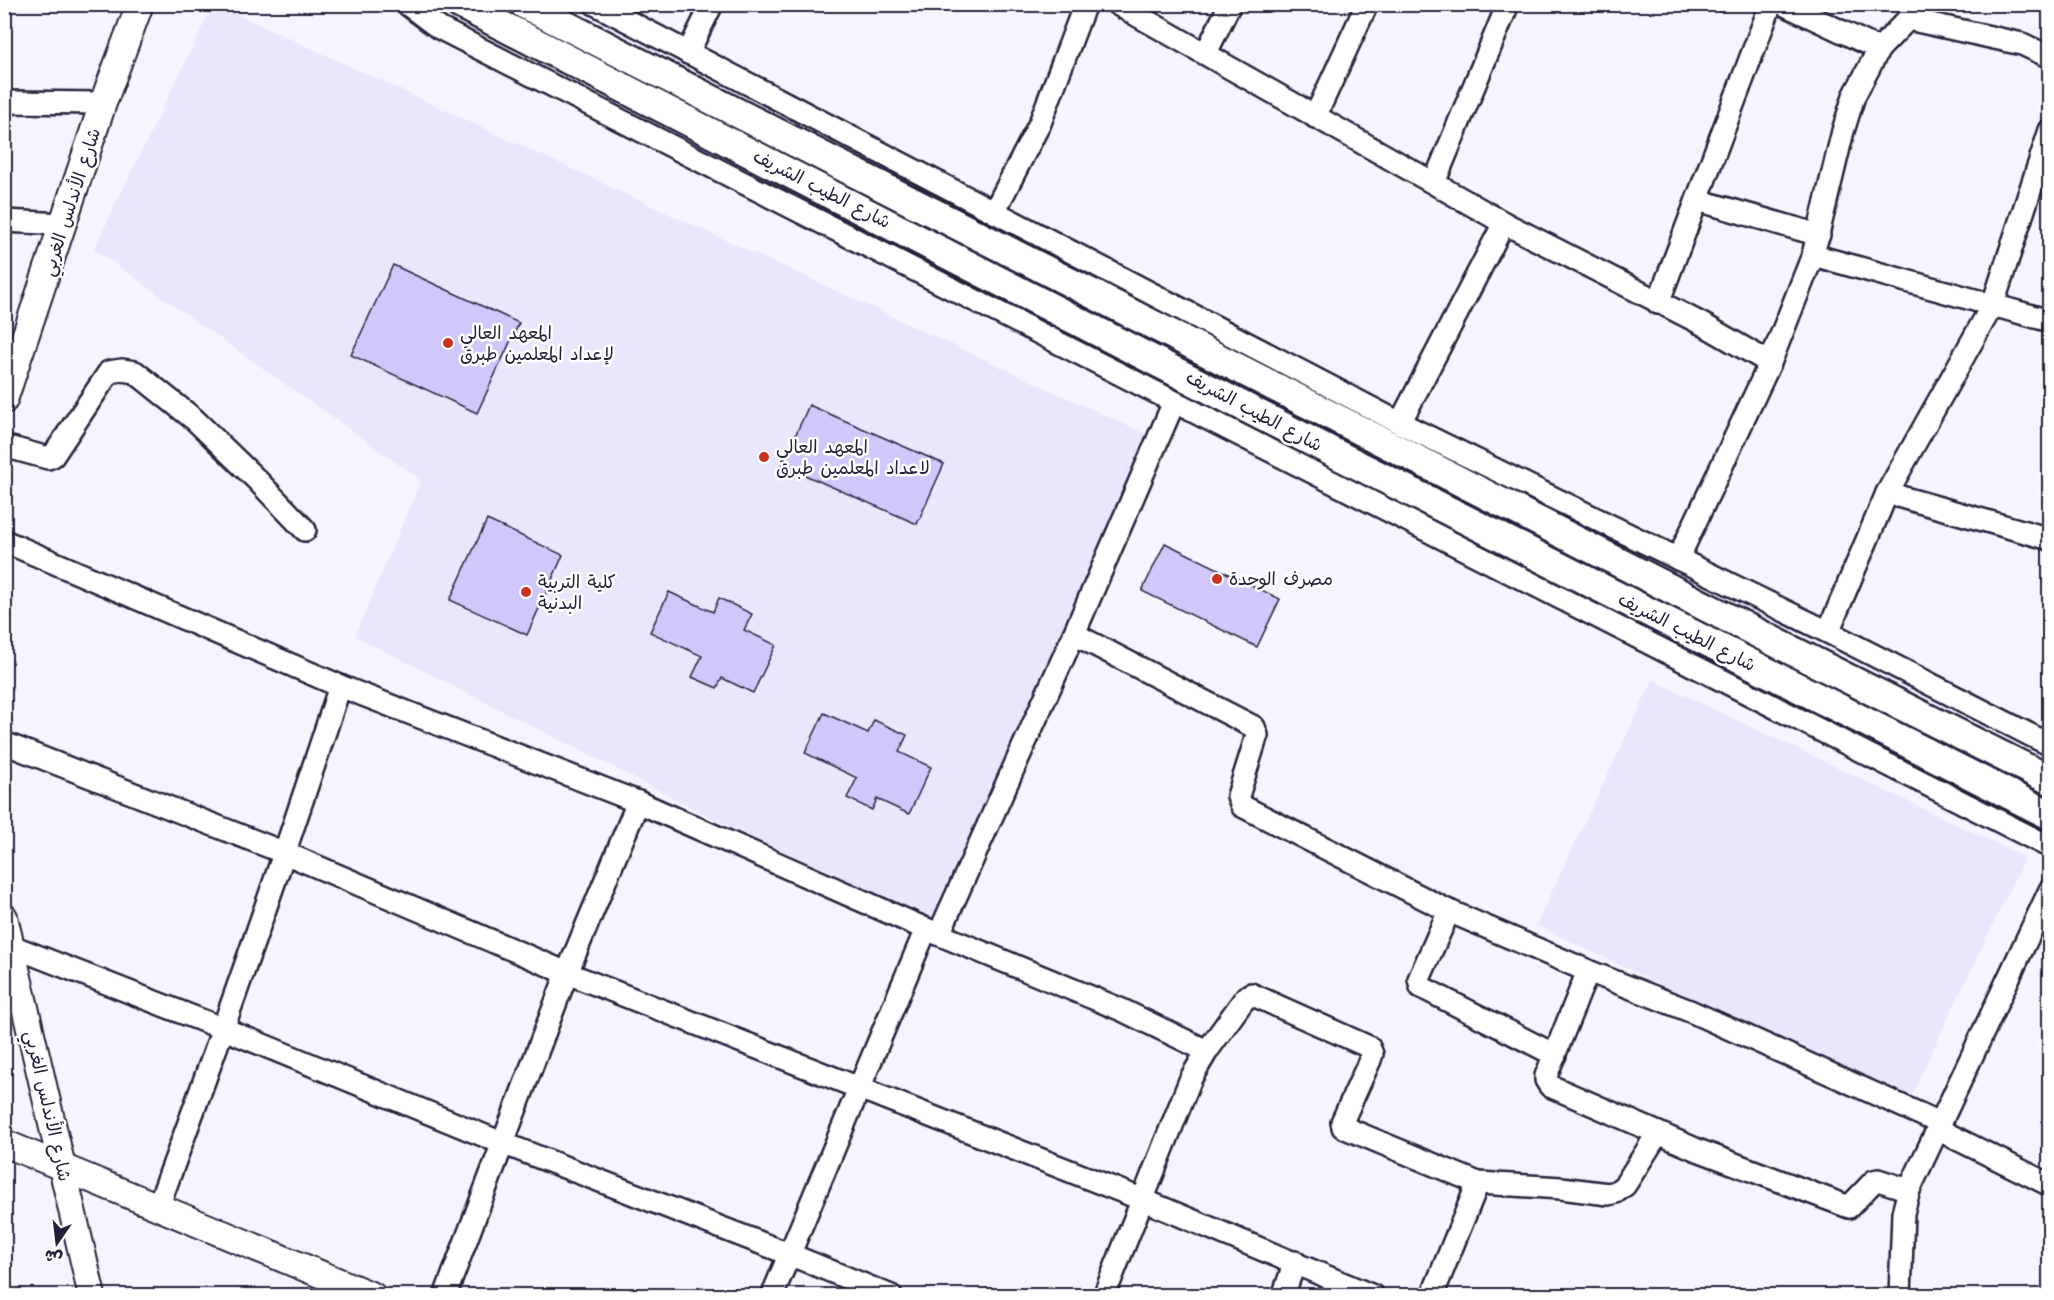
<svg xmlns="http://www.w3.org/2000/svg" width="2054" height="1300" font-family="Kalam,'Playpen Sans Arabic',sans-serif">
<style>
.built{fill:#ebe6fd}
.building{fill:#d2c7fa;stroke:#22223b;stroke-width:1.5}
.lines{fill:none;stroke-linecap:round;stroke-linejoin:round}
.minor-casing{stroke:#22223b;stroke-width:26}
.tertiary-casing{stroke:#22223b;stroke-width:30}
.secondary-casing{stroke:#22223b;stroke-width:33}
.minor{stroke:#fff;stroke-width:21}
.tertiary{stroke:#fff;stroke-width:26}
.secondary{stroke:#fff;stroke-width:28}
.poi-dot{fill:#c8321e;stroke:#fff;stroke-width:2}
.labels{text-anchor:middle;stroke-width:5;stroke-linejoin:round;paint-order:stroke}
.street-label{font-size:18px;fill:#22223b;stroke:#fff}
.poi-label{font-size:18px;fill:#22223b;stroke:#fff;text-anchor:start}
</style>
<rect width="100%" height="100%" fill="#f6f4fe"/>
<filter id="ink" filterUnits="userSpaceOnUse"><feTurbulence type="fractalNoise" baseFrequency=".0167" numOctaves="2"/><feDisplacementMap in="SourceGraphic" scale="12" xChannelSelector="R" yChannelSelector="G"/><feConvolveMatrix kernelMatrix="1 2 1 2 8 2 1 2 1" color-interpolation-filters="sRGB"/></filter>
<g filter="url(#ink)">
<g class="built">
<polygon points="213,5 217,5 1148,435 933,930 355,636 421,480 94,249"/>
<polygon points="1653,680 2025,857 1908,1102 1536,925"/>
</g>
<g class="building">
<polygon points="393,265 519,323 477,413 351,355"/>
<polygon points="809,405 944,464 917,524 782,465"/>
<polygon points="487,520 563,555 527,635 450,600"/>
<polygon points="1165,543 1280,599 1257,647 1142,591"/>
<polygon points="669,592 713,612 719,598 752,614 744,630 776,645 753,693 722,678 717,688 692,677 702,656 650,632"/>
<polygon points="824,713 868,733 874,720 907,735 899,752 931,767 909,814 877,799 872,810 847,798 857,778 805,753"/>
</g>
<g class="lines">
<g class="minor-casing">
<g id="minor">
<polyline points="407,4 439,28 2050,847"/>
<polyline points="595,4 1400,423 1828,632 2050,745"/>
<polyline points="1117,4 1504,223 1704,325 1770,363 1813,255"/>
<polyline points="1783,4 1879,49"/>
<polyline points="688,53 712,4"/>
<polyline points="1206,53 1230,4"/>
<polyline points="2050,57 2022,44 1908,19 1879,49 1854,96 1843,131 1813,255 2050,321"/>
<polyline points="4,102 103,103"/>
<polyline points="1315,117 1367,4"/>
<polyline points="1434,183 1508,4"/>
<polyline points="1697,200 1819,235"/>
<polyline points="994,212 1040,123 1085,4"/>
<polyline points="4,221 64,224"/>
<polyline points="1658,303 1771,4"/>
<polyline points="1400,423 1504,223"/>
<polyline points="4,446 48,458 53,456 109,372 122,370 135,372 195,420 257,480 305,530"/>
<polyline points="1887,493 2050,539"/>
<polyline points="4,541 340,686 638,802 926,929 1122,1010 1207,1051 1191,1078 1104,1296"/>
<polyline points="1678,559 1770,363"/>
<polyline points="1828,632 1887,493 1993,304 2050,130"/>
<polyline points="1074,634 1254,727 1257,735 1238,796 1242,806 1449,911 1588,971 1690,1011 1940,1123"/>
<polyline points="4,743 285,853 567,973 1141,1199 1373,1296"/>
<polyline points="1449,911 1419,979 1421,987 1555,1055"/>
<polyline points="939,934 1074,634 1174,402"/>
<polyline points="4,943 224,1029 502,1143 789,1254 891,1296"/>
<polyline points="1588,971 1546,1076 1546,1080 1550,1086 1695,1149 1849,1207 1874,1181 1878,1180 1909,1190"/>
<polyline points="1207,1051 1246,997 1251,994 1369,1047 1372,1054 1370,1060 1342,1122 1343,1127 1478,1183"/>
<polyline points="1937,1129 2050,1185"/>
<path d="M 158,1207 C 222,1035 283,861 340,686"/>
<polyline points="445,1296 567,973 638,802"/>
<polyline points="772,1296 926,929"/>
<polyline points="1283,1296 1295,1262"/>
<polyline points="1432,1296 1478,1183 1561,1188 1608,1194 1616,1192 1625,1185 1658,1133"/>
<polyline points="1900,1296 1903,1213 1909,1190 2050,890"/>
</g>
</g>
<g class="tertiary-casing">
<g id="tertiary">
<polyline points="4,400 103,103 140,4"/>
<polyline points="4,917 92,1296"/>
<polyline points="4,1143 373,1296"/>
</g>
</g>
<g class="secondary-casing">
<g id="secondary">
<polyline points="460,4 1342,457 2050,815"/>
<polyline points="524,4 1775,642 2050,780"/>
</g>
</g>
<use href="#minor" class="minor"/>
<use href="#tertiary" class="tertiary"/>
<use href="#secondary" class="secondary"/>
</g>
</g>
<g class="poi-dot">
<circle cx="448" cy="343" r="6"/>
<circle cx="764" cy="457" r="6"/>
<circle cx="1217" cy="579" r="6"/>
<circle cx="526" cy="592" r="6"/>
</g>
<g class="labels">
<g class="street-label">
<text transform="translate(822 189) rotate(27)" y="6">شارع الطيب الشريف</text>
<text transform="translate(71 202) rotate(-72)" y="6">شارع الأندلس الغربي</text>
<text transform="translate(1254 411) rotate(28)" y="6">شارع الطيب الشريف</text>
<text transform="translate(1687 632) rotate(27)" y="6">شارع الطيب الشريف</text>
<text transform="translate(48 1106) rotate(77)" y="6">شارع الأندلس الغربي</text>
</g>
<g class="poi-label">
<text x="460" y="339">المعهد العالي<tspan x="460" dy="21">لإعداد المعلمين طبرق</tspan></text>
<text x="776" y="453">المعهد العالي<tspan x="776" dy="21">لاعداد المعلمين طبرق</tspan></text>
<text x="1229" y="585">مصرف الوحدة</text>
<text x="538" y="588">كلية التربية<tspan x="538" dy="21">البدنية</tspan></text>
</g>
</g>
<rect width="2054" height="1300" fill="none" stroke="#fff" stroke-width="24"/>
<rect x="12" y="12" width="2030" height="1276" fill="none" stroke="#22223b" stroke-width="2" filter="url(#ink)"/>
<g transform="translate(57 1243) rotate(194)" stroke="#ffffff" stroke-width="4.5" paint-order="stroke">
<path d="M0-4.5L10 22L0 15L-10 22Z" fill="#22223b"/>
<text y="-9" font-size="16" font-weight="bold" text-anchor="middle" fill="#22223b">ش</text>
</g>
</svg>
